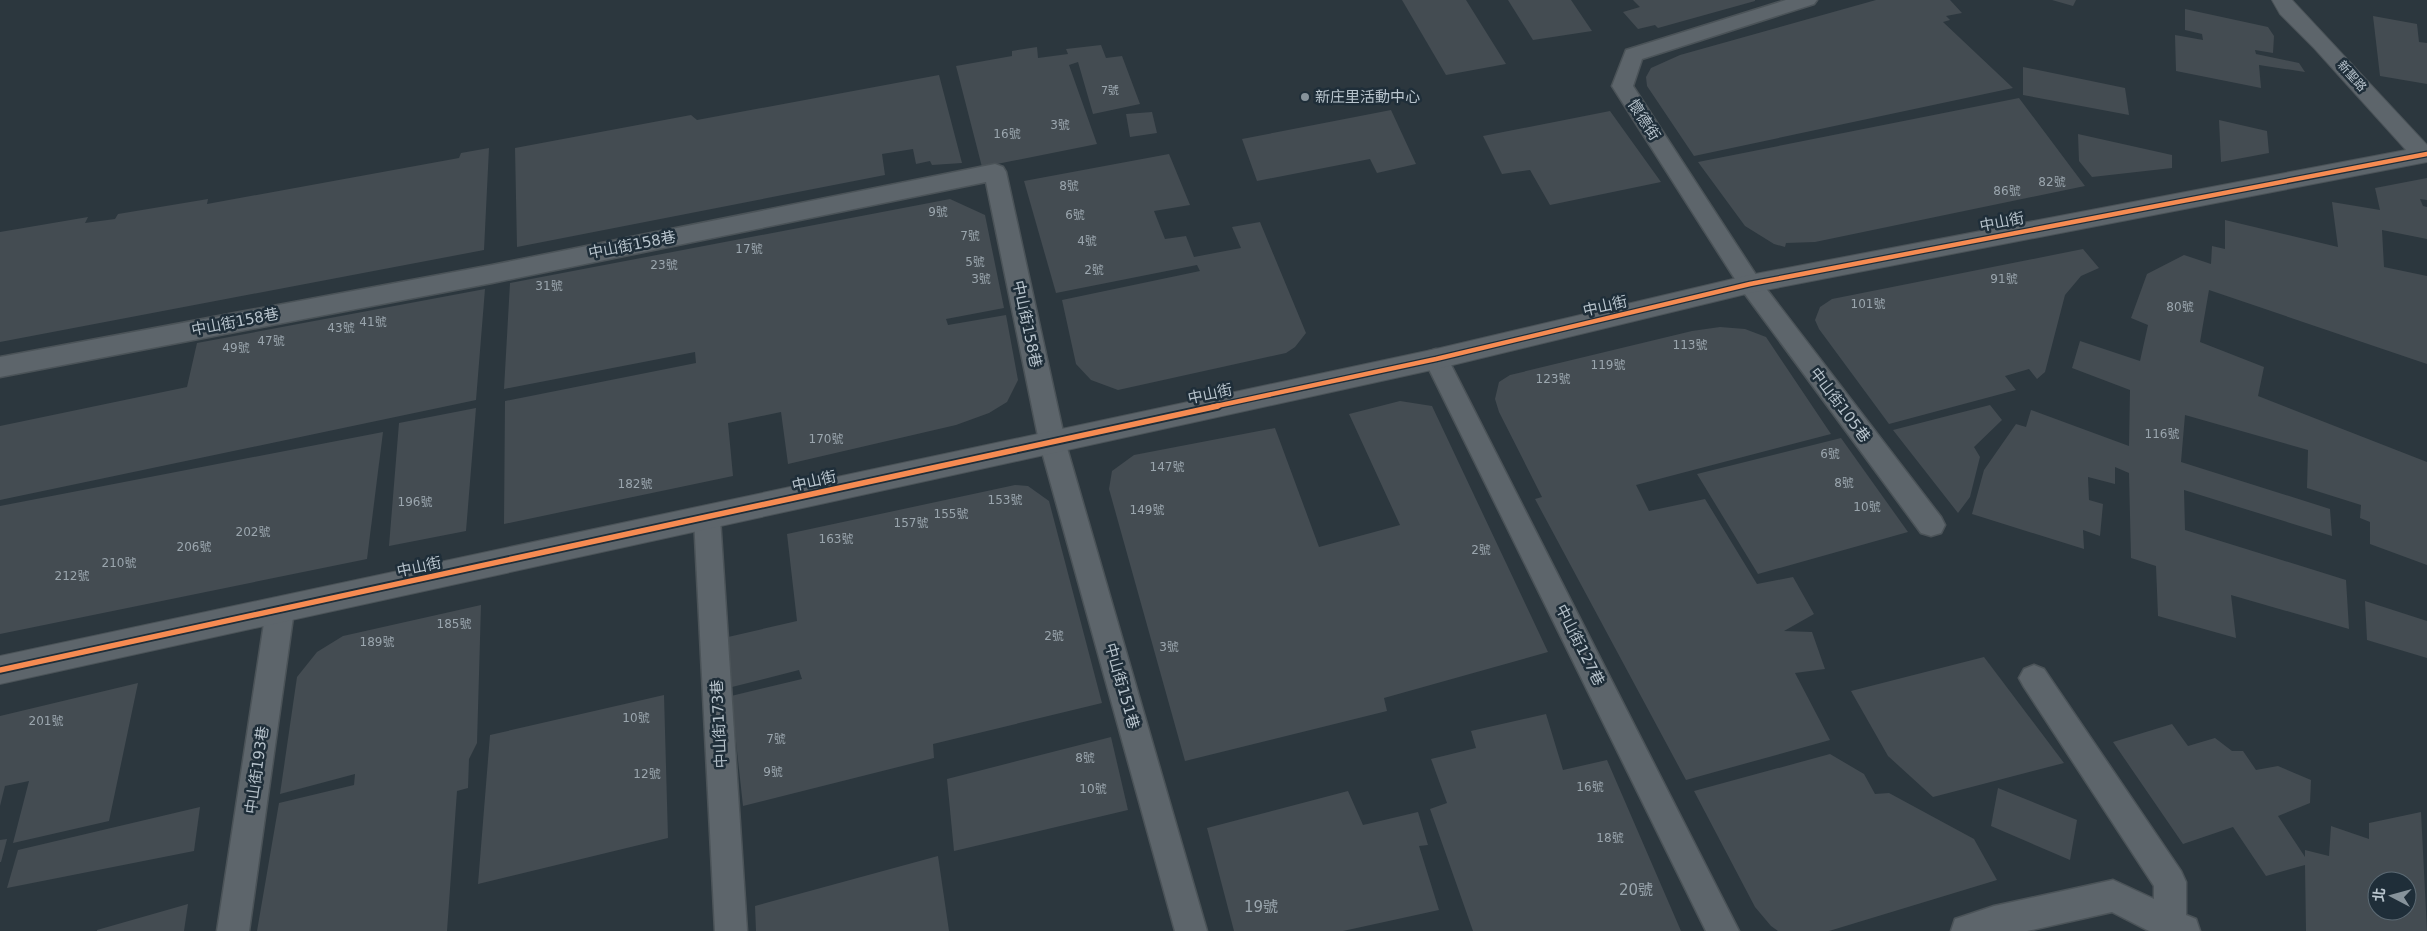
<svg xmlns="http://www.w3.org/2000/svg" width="2427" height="931" font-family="'DejaVu Sans','Noto Sans TC',sans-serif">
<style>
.building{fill:#444c52;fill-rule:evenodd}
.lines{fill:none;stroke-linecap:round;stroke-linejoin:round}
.service-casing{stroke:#4b5358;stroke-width:3}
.minor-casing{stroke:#4b5358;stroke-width:2}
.service{fill:#5d656b;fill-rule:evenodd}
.minor{fill:#5d656b;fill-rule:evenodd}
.cycleway-far1-casing{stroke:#1f2e39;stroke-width:7}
.cycleway-casing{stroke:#1f2e39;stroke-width:9}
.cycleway-far1{stroke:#f68b52;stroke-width:4.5}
.cycleway{stroke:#f68b52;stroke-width:5.5}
.poi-dot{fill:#87939b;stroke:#1f2e39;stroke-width:2}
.labels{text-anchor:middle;stroke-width:5;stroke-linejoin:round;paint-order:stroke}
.far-number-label{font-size:11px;fill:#9ba6ae}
.far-street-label{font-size:12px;fill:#b8c4cd;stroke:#1f2e39}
.number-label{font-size:12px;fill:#9ba6ae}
.poi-label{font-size:15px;fill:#b8c4cd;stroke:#1f2e39;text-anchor:start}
.street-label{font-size:15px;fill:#b8c4cd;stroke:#1f2e39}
.near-number-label{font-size:15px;fill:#9ba6ae}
</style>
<rect width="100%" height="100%" fill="#2c373e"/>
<g class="building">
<polygon points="1402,0 1466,0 1506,64 1446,75"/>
<polygon points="1508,0 1571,0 1592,31 1533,40"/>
<polygon points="1633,0 1755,0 1755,1 1658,28 1655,25 1638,29 1623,12 1640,7"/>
<polygon points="1876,0 1950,0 1962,13 1946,16 1950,20 1943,22 2013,88 1694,156 1647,86 1646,77 1651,68 1680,55"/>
<polygon points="2052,0 2076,0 2073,6"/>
<polygon points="2185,9 2268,27 2274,36 2273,53 2255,50 2256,54 2299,63 2305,72 2259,65 2261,88 2176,71 2175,35 2203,40 2202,34 2185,30"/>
<polygon points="2373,16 2417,24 2419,42 2427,43 2427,84 2380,76"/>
<polygon points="1101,45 1106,58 1122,56 1140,104 1093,114 1078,62 1069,65 1097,144 982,167 956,66 1012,56 1012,51 1037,47 1038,58 1068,54 1066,49"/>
<polygon points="2023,67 2125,88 2129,115 2023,95"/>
<polygon points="939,75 962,163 932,165 930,161 916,164 913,149 882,154 885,175 517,247 515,148 691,115 697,120"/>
<polygon points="2019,98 2085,186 1815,242 1786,243 1785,247 1774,244 1745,226 1698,162"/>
<polygon points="1391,110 1416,164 1377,173 1370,159 1257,181 1242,139"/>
<polygon points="1610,111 1661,182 1550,205 1530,170 1502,174 1483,136"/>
<polygon points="1152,112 1157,133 1130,137 1126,114"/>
<polygon points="2219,120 2267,131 2269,153 2221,162"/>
<polygon points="2078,134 2172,155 2172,168 2092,177 2079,161"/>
<polygon points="489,148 484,250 0,342 0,232 88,217 85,223 115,219 118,214 208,199 207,204 459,158 461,153"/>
<polygon points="1169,154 1190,205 1154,211 1165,239 1186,236 1194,257 1241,248 1232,227 1260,222 1306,333 1295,347 1286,353 1118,390 1091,380 1076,364 1062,300 1200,271 1197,265 1056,293 1024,181"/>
<polygon points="2427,178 2427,200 2420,199 2423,206 2427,207 2427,239 2382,230 2384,267 2427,276 2427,364 2209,290 2200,342 2264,367 2258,396 2427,462 2427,565 2370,544 2370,522 2360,518 2361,505 2307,488 2308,450 2185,415 2181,462 2330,509 2332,536 2184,490 2185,530 2346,580 2349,629 2231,595 2236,638 2158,616 2156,566 2131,558 2129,473 2115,467 2115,484 2088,477 2089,500 2103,504 2100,536 2083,530 2084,549 1972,514 1984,470 2016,424 2026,427 2031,410 2129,446 2130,390 2072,368 2080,341 2140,361 2148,325 2131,318 2147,274 2184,255 2211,264 2212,246 2225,249 2225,220 2338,247 2332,202 2380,210 2375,188"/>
<polygon points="950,199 985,215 1004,308 946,319 948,325 1006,315 1018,380 1007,402 989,413 956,425 788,464 781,412 728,423 733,476 504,524 505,401 696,363 695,352 504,389 510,283"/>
<polygon points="2083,249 2099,268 2081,276 2065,295 2045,372 2037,379 2029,369 2005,376 2016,390 1889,424 1819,329 1815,320 1820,307 1832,299"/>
<polygon points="485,289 476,400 0,500 0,426 187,387 197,343"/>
<polygon points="1720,327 1745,329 1766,337 1831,434 1636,485 1649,511 1705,499 1757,584 1793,577 1814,614 1784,631 1812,632 1825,669 1795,673 1830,740 1686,780 1535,499 1542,497 1499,412 1495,399 1499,382 1510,375 1692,331"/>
<polygon points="1400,401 1432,406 1548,652 1384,698 1387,711 1185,761 1109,489 1112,471 1134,455 1275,428 1319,547 1400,525 1349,414"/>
<polygon points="1990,405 2002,420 1974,447 1980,457 1970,497 1958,513 1893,430"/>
<polygon points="476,408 466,531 389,546 399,423"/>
<polygon points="383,432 367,559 0,634 0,506"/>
<polygon points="1841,438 1908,532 1758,574 1697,474"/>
<polygon points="1015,485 1028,486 1049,501 1102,703 933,744 934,758 743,806 731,696 802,679 799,670 732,687 728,637 797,621 787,534"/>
<polygon points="2365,601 2427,621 2427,658 2367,640"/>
<polygon points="481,605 477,743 469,759 468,788 457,791 447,931 257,931 279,803 354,785 355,774 280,794 297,677 317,652 343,636"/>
<polygon points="1984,657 2064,763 1933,797 1888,756 1851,691"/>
<polygon points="138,683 109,821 13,843 29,781 5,786 0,806 0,716"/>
<polygon points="664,695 668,838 478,884 490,735"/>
<polygon points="1546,714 1563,770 1607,760 1681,931 1473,931 1430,809 1447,803 1431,759 1476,748 1471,731"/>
<path d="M 2172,724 L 2188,746 L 2215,738 L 2232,751 L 2243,751 L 2256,770 L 2278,766 L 2311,780 L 2310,803 L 2278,816 L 2305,857 L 2305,850 L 2329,856 L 2331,826 L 2369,839 L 2369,823 L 2421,812 L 2427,931 L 2306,931 L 2305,865 L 2266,876 L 2233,827 L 2183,844 L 2113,742 ZM 2377,881 L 2407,881 L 2407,911 L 2377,911 Z"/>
<polygon points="1111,737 1128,810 954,851 947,779"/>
<polygon points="1830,754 1864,774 1875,794 1889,793 1974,839 1997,880 1829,931 1778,931 1771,926 1755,907 1694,791"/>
<polygon points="1998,788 2077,820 2070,860 1991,826"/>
<polygon points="1348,791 1363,825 1418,812 1428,845 1419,846 1439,910 1343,931 1234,931 1207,828"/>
<polygon points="200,807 194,851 7,888 18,850"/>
<polygon points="7,839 1,862 0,862 0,840"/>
<polygon points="938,856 949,931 756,931 755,906"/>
<polygon points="188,904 184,931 97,931 97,930"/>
</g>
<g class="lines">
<g class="service-casing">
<g id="service">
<polygon points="1786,0 1817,0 1814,4 1642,59 1633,86 1758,278 1941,517 1945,525 1941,533 1931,536 1921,533 1742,290 1612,86 1626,50"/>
<polygon points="995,164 1003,167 1006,172 1065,441 1207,931 1175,931 1039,441 986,182 492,283 0,377 0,357 492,265"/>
<polygon points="1436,349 1445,352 1448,359 1739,931 1706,931 1424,359 1427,352"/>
<polygon points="707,507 717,510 720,518 747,931 715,931 694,518 697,510"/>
<polygon points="280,598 290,601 294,610 249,931 217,931 266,610 270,601"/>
<polygon points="2034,665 2044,669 2181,871 2186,882 2186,915 2196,919 2200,931 2149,931 2112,912 2027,931 1951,931 1955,919 1994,906 2113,880 2154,899 2154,886 2024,687 2019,678 2024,669"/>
</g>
</g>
<g class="minor-casing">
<polygon id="minor" points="2272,0 2292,0 2427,145 2427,162 1750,293 1436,369 0,684 0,656 1436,349 1750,275 2406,150 2314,48 2280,14"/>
</g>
<use href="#service" class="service"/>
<use href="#minor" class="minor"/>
<g class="cycleway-far1-casing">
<polyline id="cycleway-far1" points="1212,407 1436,359 1750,284 2427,154"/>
</g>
<g class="cycleway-casing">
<polyline id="cycleway" points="0,670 1218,406"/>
</g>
<use href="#cycleway-far1" class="cycleway-far1"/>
<use href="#cycleway" class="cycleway"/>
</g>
<circle class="poi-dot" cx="1305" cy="97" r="5"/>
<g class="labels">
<g class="far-number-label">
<text x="1110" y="94">7號</text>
</g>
<g class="far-street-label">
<text transform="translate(2352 76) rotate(48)" y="4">新聖路</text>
</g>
<g class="number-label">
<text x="1060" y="129">3號</text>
<text x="1007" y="138">16號</text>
<text x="2052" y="186">82號</text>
<text x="1069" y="190">8號</text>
<text x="2007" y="195">86號</text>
<text x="938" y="216">9號</text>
<text x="1075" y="219">6號</text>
<text x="970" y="240">7號</text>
<text x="1087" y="245">4號</text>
<text x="749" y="253">17號</text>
<text x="975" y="266">5號</text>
<text x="664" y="269">23號</text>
<text x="1094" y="274">2號</text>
<text x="981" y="283">3號</text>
<text x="2004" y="283">91號</text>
<text x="549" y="290">31號</text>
<text x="1868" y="308">101號</text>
<text x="2180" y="311">80號</text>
<text x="373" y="326">41號</text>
<text x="341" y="332">43號</text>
<text x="271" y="345">47號</text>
<text x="1690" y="349">113號</text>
<text x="236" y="352">49號</text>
<text x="1608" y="369">119號</text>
<text x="1553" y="383">123號</text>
<text x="2162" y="438">116號</text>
<text x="826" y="443">170號</text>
<text x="1830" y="458">6號</text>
<text x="1167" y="471">147號</text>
<text x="1844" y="487">8號</text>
<text x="635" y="488">182號</text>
<text x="1005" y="504">153號</text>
<text x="415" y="506">196號</text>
<text x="1867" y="511">10號</text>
<text x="1147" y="514">149號</text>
<text x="951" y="518">155號</text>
<text x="911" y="527">157號</text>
<text x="253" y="536">202號</text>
<text x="836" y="543">163號</text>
<text x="194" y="551">206號</text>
<text x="1481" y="554">2號</text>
<text x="119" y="567">210號</text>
<text x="72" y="580">212號</text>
<text x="454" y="628">185號</text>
<text x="1054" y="640">2號</text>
<text x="377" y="646">189號</text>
<text x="1169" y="651">3號</text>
<text x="636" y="722">10號</text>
<text x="46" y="725">201號</text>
<text x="776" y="743">7號</text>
<text x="1085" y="762">8號</text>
<text x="773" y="776">9號</text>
<text x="647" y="778">12號</text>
<text x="1590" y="791">16號</text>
<text x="1093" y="793">10號</text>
<text x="1610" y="842">18號</text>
</g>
<g class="poi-label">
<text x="1315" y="102">新庄里活動中心</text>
</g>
<g class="street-label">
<text transform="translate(1644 120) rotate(57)" y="5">懷德街</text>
<text transform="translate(2002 222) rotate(-11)" y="5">中山街</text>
<text transform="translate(632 245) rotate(-11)" y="5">中山街158巷</text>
<text transform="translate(1605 306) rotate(-13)" y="5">中山街</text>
<text transform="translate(235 322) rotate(-11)" y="5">中山街158巷</text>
<text transform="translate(1027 324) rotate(78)" y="5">中山街158巷</text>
<text transform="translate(1210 394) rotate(-12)" y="5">中山街</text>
<text transform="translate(1840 405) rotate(53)" y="5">中山街105巷</text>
<text transform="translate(814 481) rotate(-13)" y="5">中山街</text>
<text transform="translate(419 567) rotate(-12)" y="5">中山街</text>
<text transform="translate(1580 645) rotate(63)" y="5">中山街127巷</text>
<text transform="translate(1122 686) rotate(74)" y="5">中山街151巷</text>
<text transform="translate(719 724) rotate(-93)" y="5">中山街173巷</text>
<text transform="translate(257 770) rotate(-82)" y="5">中山街193巷</text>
</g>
<g class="near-number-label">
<text x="1636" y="895">20號</text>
<text x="1261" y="912">19號</text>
</g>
</g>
<g transform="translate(2392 896) rotate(276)"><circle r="24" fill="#1f2e39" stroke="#5c6a74"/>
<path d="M0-4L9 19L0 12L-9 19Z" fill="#87939b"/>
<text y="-8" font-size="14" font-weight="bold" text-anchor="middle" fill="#b8c4cd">北</text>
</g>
</svg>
